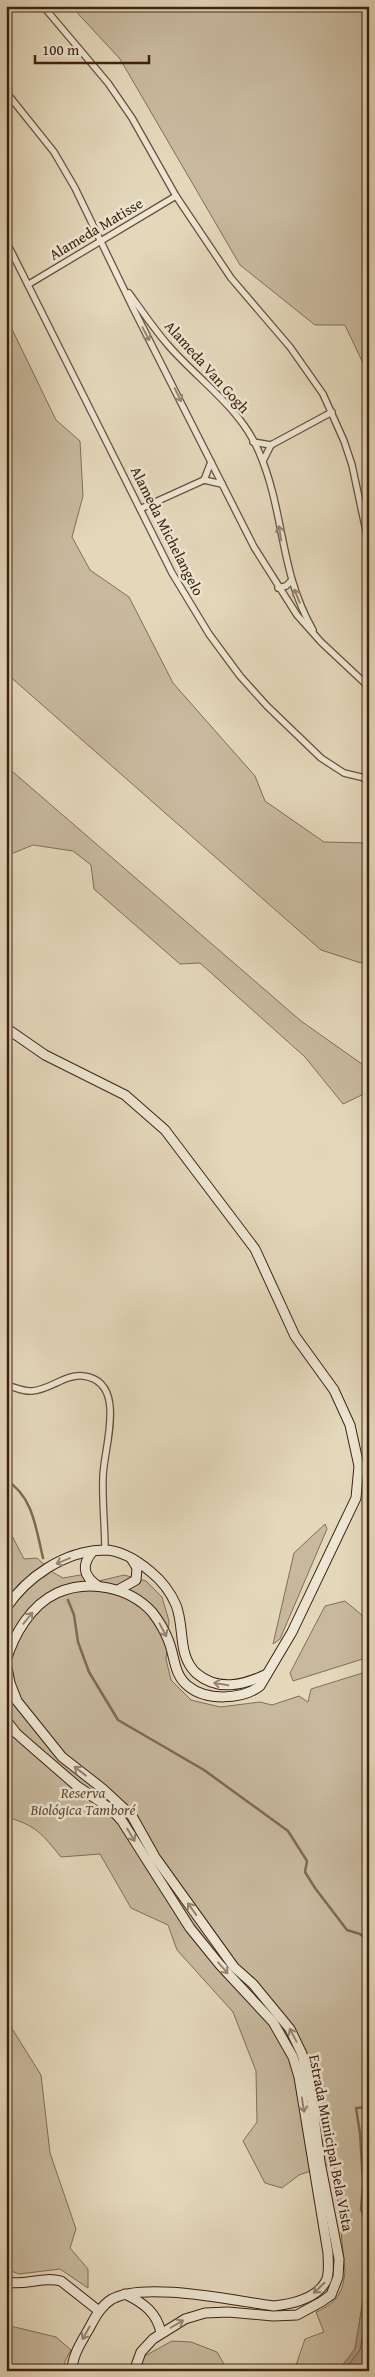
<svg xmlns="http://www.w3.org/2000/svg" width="375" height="2377" font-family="'Gentium Book Plus',serif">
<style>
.green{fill:#c8b99e;stroke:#826e58}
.water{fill:#ab9a81;stroke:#7f6a54}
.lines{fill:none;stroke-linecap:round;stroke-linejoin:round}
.shore{stroke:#745e49;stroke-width:1}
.stream{stroke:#7f6a54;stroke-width:2.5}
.street-casing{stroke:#67503c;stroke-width:8}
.secondary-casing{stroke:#3d2211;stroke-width:11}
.street{stroke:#ede6d3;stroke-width:5.5}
.secondary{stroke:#ede6d3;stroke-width:9}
.oneway{stroke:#958472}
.labels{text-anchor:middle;stroke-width:5;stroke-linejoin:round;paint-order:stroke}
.street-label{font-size:15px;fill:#3d2211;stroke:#ede6d3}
.park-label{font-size:15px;font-style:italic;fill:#604834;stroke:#ede6d3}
</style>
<rect width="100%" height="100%" fill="#e4d8bb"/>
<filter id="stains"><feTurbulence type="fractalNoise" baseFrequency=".004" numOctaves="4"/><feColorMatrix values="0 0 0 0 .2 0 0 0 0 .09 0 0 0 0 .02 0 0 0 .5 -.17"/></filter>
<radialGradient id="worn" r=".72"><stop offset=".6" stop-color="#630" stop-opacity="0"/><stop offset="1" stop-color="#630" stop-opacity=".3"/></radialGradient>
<g class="green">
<polygon points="71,6 369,6 369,376 345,325 315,325 240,265 120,59"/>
<polygon points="6,323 10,325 56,420 80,441 83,496 72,537 90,570 129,597 173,683 255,776 265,801 324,842 369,843 369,955 361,963 321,950 6,673"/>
<polygon points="6,766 301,1021 369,1069 368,1092 343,1104 305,1057 200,963 180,964 94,889 91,865 73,851 33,845 6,856"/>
<path d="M 6,1524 L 24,1559 L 37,1558 L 54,1573 L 63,1578 L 86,1574 L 99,1581 L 124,1575 L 146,1581 L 162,1597 L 169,1621 L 166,1659 L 171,1680 L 191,1700 L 220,1707 L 260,1702 L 272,1705 L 299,1696 L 308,1702 L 311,1689 L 369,1671 L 369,2289 L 363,2300 L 355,2349 L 338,2371 L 294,2371 L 305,2339 L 324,2332 L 316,2312 C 337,2303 343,2293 345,2271 L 334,2163 L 299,2175 L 282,2188 L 265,2183 L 243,2141 L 257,2122 L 256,2071 L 233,2012 L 177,1950 L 168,1925 L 131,1908 L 100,1854 L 61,1857 C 42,1834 36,1825 6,1817 Z"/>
<polygon points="325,1524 327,1529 280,1639 273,1644 294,1553"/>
<polygon points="345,1601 369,1621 369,1657 293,1681 290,1673 325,1606"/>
<polygon points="6,2019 41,2075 50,2153 76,2229 70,2248 88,2269 88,2288 60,2269 19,2274 6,2269"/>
<polygon points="6,2325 56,2337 71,2350 65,2361 64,2371 6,2371"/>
<polygon points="172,2341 191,2342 217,2352 228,2371 137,2371 143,2357"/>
</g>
<polygon class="water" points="369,2289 369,2371 338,2371 355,2349 363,2300"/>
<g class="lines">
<polyline class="shore" points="344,2371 360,2350 369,2300"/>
<g class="stream">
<path d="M 6,1480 C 33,1496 36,1529 43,1558"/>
<polyline points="68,1600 74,1615 78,1642 89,1672 118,1720 204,1770 288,1831 307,1861 305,1872 315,1888 347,1930 360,1934 369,1941"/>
<polyline points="369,2107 356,2108 360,2133 363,2183 361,2210 369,2224"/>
</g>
<g class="street-casing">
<g id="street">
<polyline points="43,6 108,83 132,118 176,196 231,278 290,347 323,394 344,441 352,465 369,545"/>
<polyline points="6,92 54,152 75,188 133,308 254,547 297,615 321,642 369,687"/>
<polyline points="6,241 172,573 209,634 240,676 267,706 321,758 344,773 369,779"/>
<polyline points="29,284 176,196"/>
<path d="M 129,293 C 142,311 154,329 168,345 C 198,380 241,408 259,452 C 285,512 279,571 313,630"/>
<polyline points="253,442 271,445"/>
<polyline points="263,461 271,445 332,412"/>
<polyline points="204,480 211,462"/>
<polyline points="140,509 204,480 222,484"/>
<polyline points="278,588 286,586 291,581"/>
<polyline points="369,712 369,723"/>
<path d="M 6,1385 C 14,1387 24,1392 32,1391 C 50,1390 65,1374 83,1376 C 129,1381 103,1450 103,1477 C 102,1501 105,1526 105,1550"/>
</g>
</g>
<g class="secondary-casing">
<g id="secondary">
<path d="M 6,1028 L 45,1055 L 125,1095 L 165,1130 L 255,1249 L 295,1336 L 334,1390 L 350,1425 L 359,1466 L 356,1498 L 292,1632 L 260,1686 C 242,1700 206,1701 188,1686 C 174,1675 175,1658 169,1642 C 165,1631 159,1621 152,1612 C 129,1587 89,1579 57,1593 C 31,1605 14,1634 6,1661"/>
<path d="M 93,1551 C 81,1565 83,1576 98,1586"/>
<polyline points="118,1590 136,1580 137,1568 131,1558"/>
<path d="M 6,1608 C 27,1577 64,1551 104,1550 C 121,1550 138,1561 151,1572 C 161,1580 171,1593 176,1605 C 185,1627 177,1655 196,1673 C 218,1692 244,1685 267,1674"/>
<polyline points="6,1662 10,1683 17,1701 62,1757 103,1789 132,1816 155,1857 234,1967 253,1984 290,2029 302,2054 312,2101 320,2162 339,2259 338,2277 331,2295 321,2302 297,2315 273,2316 228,2312 205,2313 185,2319 153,2339 141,2352 134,2371"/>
<path d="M 6,1720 L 16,1733 L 33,1748 L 77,1786 L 111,1809 L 122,1821 L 190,1928 L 220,1965 L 273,2022 L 293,2057 L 299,2077 L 328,2253 C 328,2261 330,2273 326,2281 C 317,2298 292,2304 274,2306 C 235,2301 145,2281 112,2299 C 99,2307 94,2320 87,2332 C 80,2344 72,2357 72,2371"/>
<path d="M 6,2282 C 25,2286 43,2276 61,2281 L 99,2311"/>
<path d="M 125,2294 C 144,2303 157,2313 161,2333"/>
</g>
</g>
<use href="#street" class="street"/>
<use href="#secondary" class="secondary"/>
</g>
<defs><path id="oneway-shaft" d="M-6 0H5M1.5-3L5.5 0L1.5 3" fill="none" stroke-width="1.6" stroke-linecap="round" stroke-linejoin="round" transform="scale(1.25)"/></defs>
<g class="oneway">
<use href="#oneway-shaft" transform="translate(146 334) rotate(62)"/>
<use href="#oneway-shaft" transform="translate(178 395) rotate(64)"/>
<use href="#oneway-shaft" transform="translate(280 533) rotate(-99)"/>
<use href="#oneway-shaft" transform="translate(297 596) rotate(-113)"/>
<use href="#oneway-shaft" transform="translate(63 1561) rotate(157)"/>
<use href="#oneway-shaft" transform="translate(28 1618) rotate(-51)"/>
<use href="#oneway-shaft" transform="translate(163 1630) rotate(62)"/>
<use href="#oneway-shaft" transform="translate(221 1684) rotate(-170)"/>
<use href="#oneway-shaft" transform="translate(80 1771) rotate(-142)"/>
<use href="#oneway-shaft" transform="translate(131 1835) rotate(59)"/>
<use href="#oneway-shaft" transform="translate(192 1909) rotate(-125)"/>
<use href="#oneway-shaft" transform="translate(223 1968) rotate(49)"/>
<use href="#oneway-shaft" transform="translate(293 2035) rotate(-118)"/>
<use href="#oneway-shaft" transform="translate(303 2105) rotate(81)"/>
<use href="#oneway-shaft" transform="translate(319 2288) rotate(136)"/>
<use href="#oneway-shaft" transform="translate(177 2324) rotate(-30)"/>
<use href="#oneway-shaft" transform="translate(86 2333) rotate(119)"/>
</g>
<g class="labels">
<g class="street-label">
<text transform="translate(96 229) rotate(-31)" y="5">Alameda Matisse</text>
<text transform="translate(207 367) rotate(48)" y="5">Alameda Van Gogh</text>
<text transform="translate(167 531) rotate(63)" y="5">Alameda Michelangelo</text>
<text transform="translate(331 2143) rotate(79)" y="5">Estrada Municipal Bela Vista</text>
</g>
<g class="park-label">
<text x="83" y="1798">Reserva<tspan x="83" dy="17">Biológica Tamboré</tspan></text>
</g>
</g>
<rect width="375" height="2377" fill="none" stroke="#e4d8bb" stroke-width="25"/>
<rect x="8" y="8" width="360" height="2362" fill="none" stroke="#3d2211" stroke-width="2.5"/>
<rect x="12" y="12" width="350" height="2352" fill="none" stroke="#3d2211"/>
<path d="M35 55v8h114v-8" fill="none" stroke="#3d2211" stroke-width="2.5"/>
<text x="42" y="55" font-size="15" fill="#3d2211" stroke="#ede6d3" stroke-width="4" paint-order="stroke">100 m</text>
<rect width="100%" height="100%" filter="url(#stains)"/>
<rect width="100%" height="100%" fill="url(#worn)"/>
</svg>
